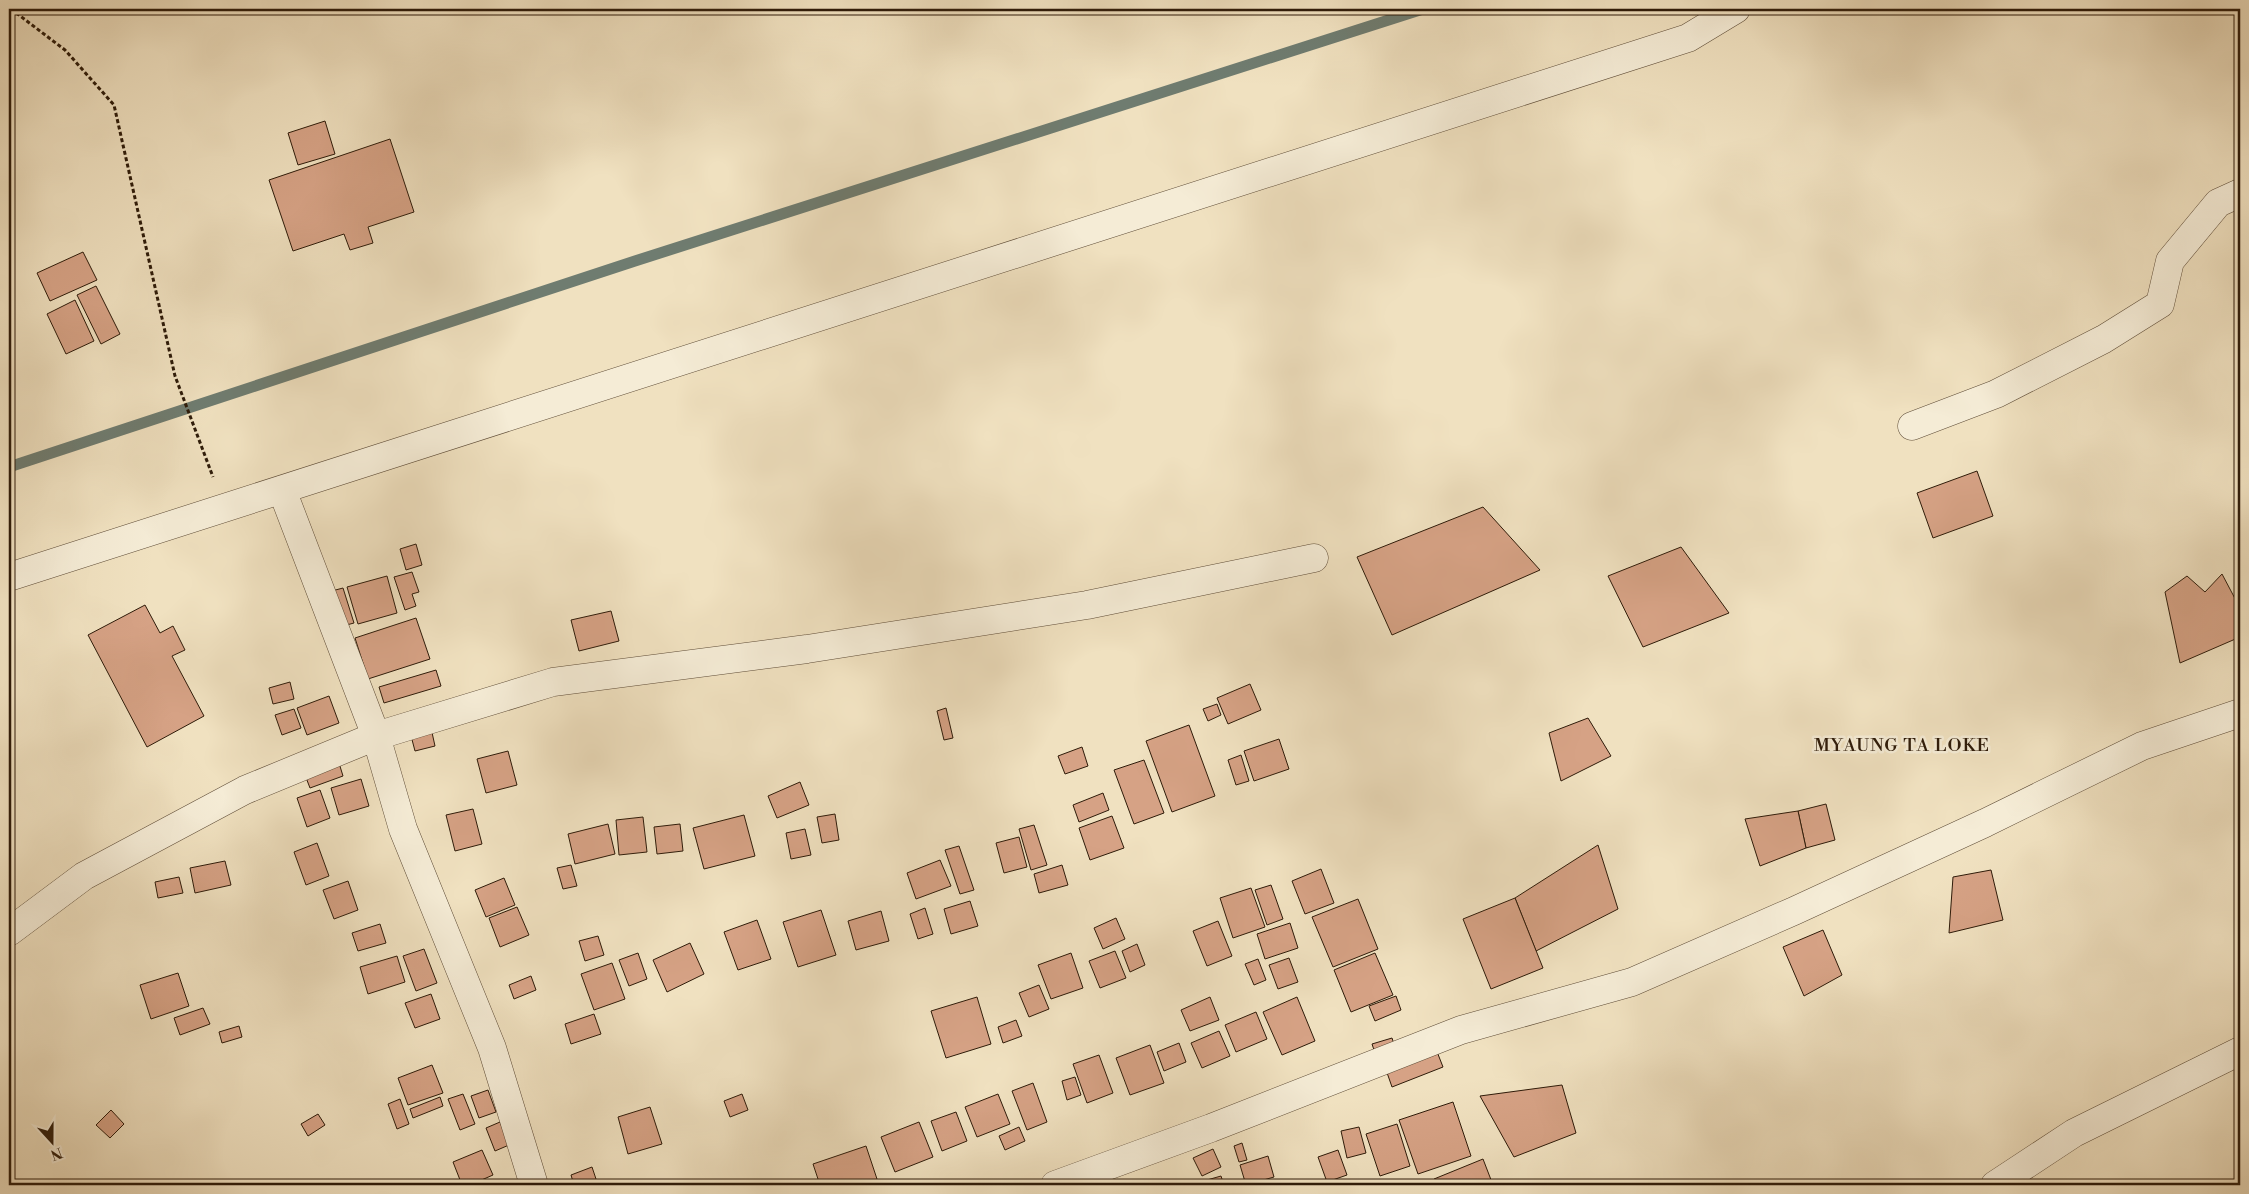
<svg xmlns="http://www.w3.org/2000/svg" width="2249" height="1194" font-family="'Libre Bodoni',serif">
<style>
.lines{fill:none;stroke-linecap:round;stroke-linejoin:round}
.stream{stroke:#6f7c70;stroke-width:11}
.building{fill:#d6a285;stroke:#2e1b09}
.street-casing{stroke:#5e4c37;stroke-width:29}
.path{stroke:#2e1b09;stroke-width:3;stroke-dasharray:4 2.5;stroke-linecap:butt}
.street{stroke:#f5ecd6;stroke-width:28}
.labels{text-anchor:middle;stroke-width:5;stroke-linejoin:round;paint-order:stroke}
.quarter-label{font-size:18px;letter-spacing:1px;fill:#2e1b09;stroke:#f5ecd6}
</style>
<rect width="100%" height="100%" fill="#f0e1c0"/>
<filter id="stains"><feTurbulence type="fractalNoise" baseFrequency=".004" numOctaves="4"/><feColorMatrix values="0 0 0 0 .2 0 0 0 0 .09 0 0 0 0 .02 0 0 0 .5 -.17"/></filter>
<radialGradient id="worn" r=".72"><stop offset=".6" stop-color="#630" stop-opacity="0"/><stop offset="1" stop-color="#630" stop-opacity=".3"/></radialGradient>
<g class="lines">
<polyline class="stream" points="9,467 635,261 1423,9"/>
</g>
<g class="building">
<polygon points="325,121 335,154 298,165 288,133"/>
<polygon points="390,139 414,212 368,227 373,243 350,250 344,234 293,251 269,180"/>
<polygon points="83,252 97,280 50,301 37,273"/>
<polygon points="96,286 120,334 101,344 77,295"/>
<polygon points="75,300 94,341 66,354 47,314"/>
<polygon points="1977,471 1993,516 1933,538 1917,493"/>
<polygon points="1483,507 1540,570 1392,635 1357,557"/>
<polygon points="416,544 422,565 406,570 400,549"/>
<polygon points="1681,547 1729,613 1643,647 1608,576"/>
<polygon points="412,572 419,592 412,594 416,606 405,610 394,577"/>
<polygon points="2222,574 2240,608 2240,637 2180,663 2165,592 2187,576 2205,592"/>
<polygon points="387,576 397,613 358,624 347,587"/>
<polygon points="343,588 354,623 339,627 328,592"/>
<polygon points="145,605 160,633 173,626 185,650 172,656 204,716 147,747 88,635"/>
<polygon points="611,611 619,641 579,651 571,620"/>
<polygon points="416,618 430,659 368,679 355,638"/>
<polygon points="436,670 441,686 384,703 379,687"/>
<polygon points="290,682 294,699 273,704 269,688"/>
<polygon points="1250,684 1261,710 1228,724 1217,698"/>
<polygon points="329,696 339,723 307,735 297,708"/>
<polygon points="1217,704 1221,715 1208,721 1203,709"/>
<polygon points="946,708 953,738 944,740 937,711"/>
<polygon points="294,709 301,728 282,735 275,715"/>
<polygon points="1588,718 1611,756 1561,781 1549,733"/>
<polygon points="1189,725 1215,796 1172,812 1146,741"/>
<polygon points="431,728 435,746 415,751 410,732"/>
<polygon points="1279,739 1289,769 1254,781 1244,751"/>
<polygon points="1082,747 1088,766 1065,774 1058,756"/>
<polygon points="508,751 517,785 486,793 477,759"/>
<polygon points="1241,755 1249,781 1236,785 1228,760"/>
<polygon points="1144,760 1164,813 1134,824 1114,770"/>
<polygon points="339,763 343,776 310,788 305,775"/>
<polygon points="361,779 369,806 339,815 331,788"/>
<polygon points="800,782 809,805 777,818 768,796"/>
<polygon points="320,790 330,818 307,827 297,798"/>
<polygon points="1103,793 1109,810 1079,822 1073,805"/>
<polygon points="1826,804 1835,840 1806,848 1798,811"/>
<polygon points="473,809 482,844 455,851 446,815"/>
<polygon points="1798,811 1806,848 1760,866 1745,819"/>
<polygon points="835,814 839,840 822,843 817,817"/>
<polygon points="744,815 755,856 704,869 693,828"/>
<polygon points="1112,816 1124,848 1090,860 1079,828"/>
<polygon points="643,817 647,852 619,855 616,820"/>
<polygon points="608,824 615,854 575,864 568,834"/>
<polygon points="680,824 683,851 657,854 654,827"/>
<polygon points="1034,825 1047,865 1031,870 1019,829"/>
<polygon points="805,829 811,855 791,859 786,833"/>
<polygon points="1019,837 1027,867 1004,873 996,843"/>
<polygon points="317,843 329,876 306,885 294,852"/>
<polygon points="1598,845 1618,909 1536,951 1515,898"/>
<polygon points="959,846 974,890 960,894 945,850"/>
<polygon points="940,860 951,886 916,899 907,873"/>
<polygon points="225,861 231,885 195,893 190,868"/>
<polygon points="571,865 577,886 563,889 557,868"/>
<polygon points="1062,865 1068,885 1039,893 1034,874"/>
<polygon points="1321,869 1334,903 1305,914 1292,881"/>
<polygon points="1991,870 2003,920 1949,933 1953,877"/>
<polygon points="179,877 183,893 158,898 155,882"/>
<polygon points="504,878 515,905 486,917 475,890"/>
<polygon points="348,881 358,910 334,919 323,890"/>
<polygon points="1271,885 1283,919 1267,925 1255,890"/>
<polygon points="1251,888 1265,927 1233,938 1220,898"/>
<polygon points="1515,898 1543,968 1491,989 1463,919"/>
<polygon points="1358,899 1378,949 1333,967 1312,917"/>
<polygon points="970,901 978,926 951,934 944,909"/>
<polygon points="517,907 529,935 500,947 489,918"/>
<polygon points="925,908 933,934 918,939 910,914"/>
<polygon points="821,910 836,955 798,967 783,922"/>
<polygon points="881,911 889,941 856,950 848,921"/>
<polygon points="1116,918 1125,939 1103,949 1094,928"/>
<polygon points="757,920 771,959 738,970 724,932"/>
<polygon points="1218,921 1232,956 1207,966 1193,931"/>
<polygon points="1290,923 1298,948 1265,959 1257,934"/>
<polygon points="380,924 386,943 358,951 352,933"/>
<polygon points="1823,930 1842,975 1804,996 1783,947"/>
<polygon points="598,936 604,955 585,961 579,941"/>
<polygon points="690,943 704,974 667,992 653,960"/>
<polygon points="1137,944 1145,965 1130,972 1122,951"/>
<polygon points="424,949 437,983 416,991 403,956"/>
<polygon points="1115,951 1126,978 1100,988 1089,961"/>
<polygon points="638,953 647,979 629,986 619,960"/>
<polygon points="1071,953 1083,988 1051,999 1038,965"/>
<polygon points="1375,953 1393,995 1351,1012 1334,970"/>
<polygon points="397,956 405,982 368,994 360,967"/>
<polygon points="1289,958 1298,982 1278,989 1269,965"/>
<polygon points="1258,959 1266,980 1254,985 1245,964"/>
<polygon points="612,963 625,999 594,1010 581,974"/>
<polygon points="178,973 189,1006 151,1019 140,985"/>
<polygon points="531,976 536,990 514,999 509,985"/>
<polygon points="1039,985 1049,1009 1029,1017 1019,993"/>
<polygon points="431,994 440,1019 415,1028 405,1003"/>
<polygon points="1396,996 1401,1010 1375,1021 1369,1006"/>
<polygon points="977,997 991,1044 946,1058 931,1011"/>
<polygon points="1210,997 1219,1020 1190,1031 1181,1010"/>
<polygon points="1297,997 1315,1041 1282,1055 1263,1012"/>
<polygon points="203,1008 210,1024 180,1035 174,1018"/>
<polygon points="1256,1012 1267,1039 1236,1052 1225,1025"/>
<polygon points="594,1014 601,1034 571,1044 565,1024"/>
<polygon points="1016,1020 1022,1036 1003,1043 998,1027"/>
<polygon points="239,1026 242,1037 222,1043 219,1032"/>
<polygon points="1219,1031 1230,1056 1202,1068 1191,1043"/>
<polygon points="1392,1038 1396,1050 1376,1056 1372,1044"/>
<polygon points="1179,1043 1186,1062 1164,1071 1157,1052"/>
<polygon points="1434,1044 1443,1067 1392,1087 1384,1064"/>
<polygon points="1150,1045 1164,1083 1130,1095 1116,1058"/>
<polygon points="1099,1055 1113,1093 1087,1103 1073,1064"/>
<polygon points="432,1065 443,1093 408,1105 398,1078"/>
<polygon points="1075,1077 1081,1095 1067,1100 1062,1081"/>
<polygon points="1033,1083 1047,1122 1027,1130 1012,1091"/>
<polygon points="1562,1085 1576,1133 1514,1157 1480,1096"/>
<polygon points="488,1090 496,1112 479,1118 471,1096"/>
<polygon points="463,1094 475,1124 460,1130 448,1099"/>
<polygon points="742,1094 748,1110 730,1117 724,1101"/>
<polygon points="998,1094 1010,1124 977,1137 965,1107"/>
<polygon points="440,1097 443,1106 413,1118 410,1109"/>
<polygon points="400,1099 409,1124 397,1129 388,1104"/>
<polygon points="1453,1102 1471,1156 1418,1174 1399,1120"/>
<polygon points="650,1107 662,1144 628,1154 618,1117"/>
<polygon points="111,1110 124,1124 110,1138 96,1125"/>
<polygon points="956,1112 967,1141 942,1151 931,1121"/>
<polygon points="318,1114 325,1125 308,1136 301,1124"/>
<polygon points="500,1122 509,1145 495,1151 486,1128"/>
<polygon points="919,1122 933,1157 895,1172 881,1137"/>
<polygon points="1397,1124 1410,1166 1380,1176 1366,1134"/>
<polygon points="1019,1127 1025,1141 1005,1150 999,1136"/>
<polygon points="1359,1127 1366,1153 1347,1158 1341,1131"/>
<polygon points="1242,1143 1247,1160 1239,1162 1234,1146"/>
<polygon points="866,1146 879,1185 820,1185 813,1164"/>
<polygon points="1213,1149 1221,1167 1202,1176 1193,1158"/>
<polygon points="482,1150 493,1175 470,1185 462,1185 453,1162"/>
<polygon points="1338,1150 1347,1175 1327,1182 1318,1157"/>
<polygon points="1268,1156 1274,1177 1246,1185 1240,1165"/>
<polygon points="1483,1159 1493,1185 1436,1185 1434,1179"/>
<polygon points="592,1167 598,1185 574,1185 571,1175"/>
<polygon points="1221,1176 1224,1185 1209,1185 1207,1180"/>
</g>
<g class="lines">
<g class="street-casing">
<g id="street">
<polyline points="1912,426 1996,394 2104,339 2160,304 2170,261 2218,203 2240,193"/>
<polyline points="282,490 376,736 403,829 492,1048 534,1185"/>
<polyline points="9,577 1688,38 1736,9"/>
<polyline points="9,932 84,876 245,790 376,736 553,682 807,649 1087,605 1314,558"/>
<polyline points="1055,1185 1211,1128 1461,1030 1632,982 1794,911 1985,823 2142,746 2240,713"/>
<polyline points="1995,1185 2074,1133 2240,1051"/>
</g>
</g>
<polyline class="path" points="11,9 65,50 114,105 175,376 213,477"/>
<use href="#street" class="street"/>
</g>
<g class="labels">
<g class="quarter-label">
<text x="1902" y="751">MYAUNG TA LOKE</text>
</g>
</g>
<rect width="2249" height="1194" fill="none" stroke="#f0e1c0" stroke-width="30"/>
<rect x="10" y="10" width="2229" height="1174" fill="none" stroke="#2e1b09" stroke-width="2.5"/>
<rect x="15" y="15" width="2219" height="1164" fill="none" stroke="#2e1b09"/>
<g transform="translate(52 1142) rotate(159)" stroke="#f5ecd6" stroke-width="4" paint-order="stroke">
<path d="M0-4L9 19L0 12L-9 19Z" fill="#2e1b09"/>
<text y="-8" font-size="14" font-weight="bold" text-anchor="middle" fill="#2e1b09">N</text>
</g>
<rect width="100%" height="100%" filter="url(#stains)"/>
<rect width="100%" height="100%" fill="url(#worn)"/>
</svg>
